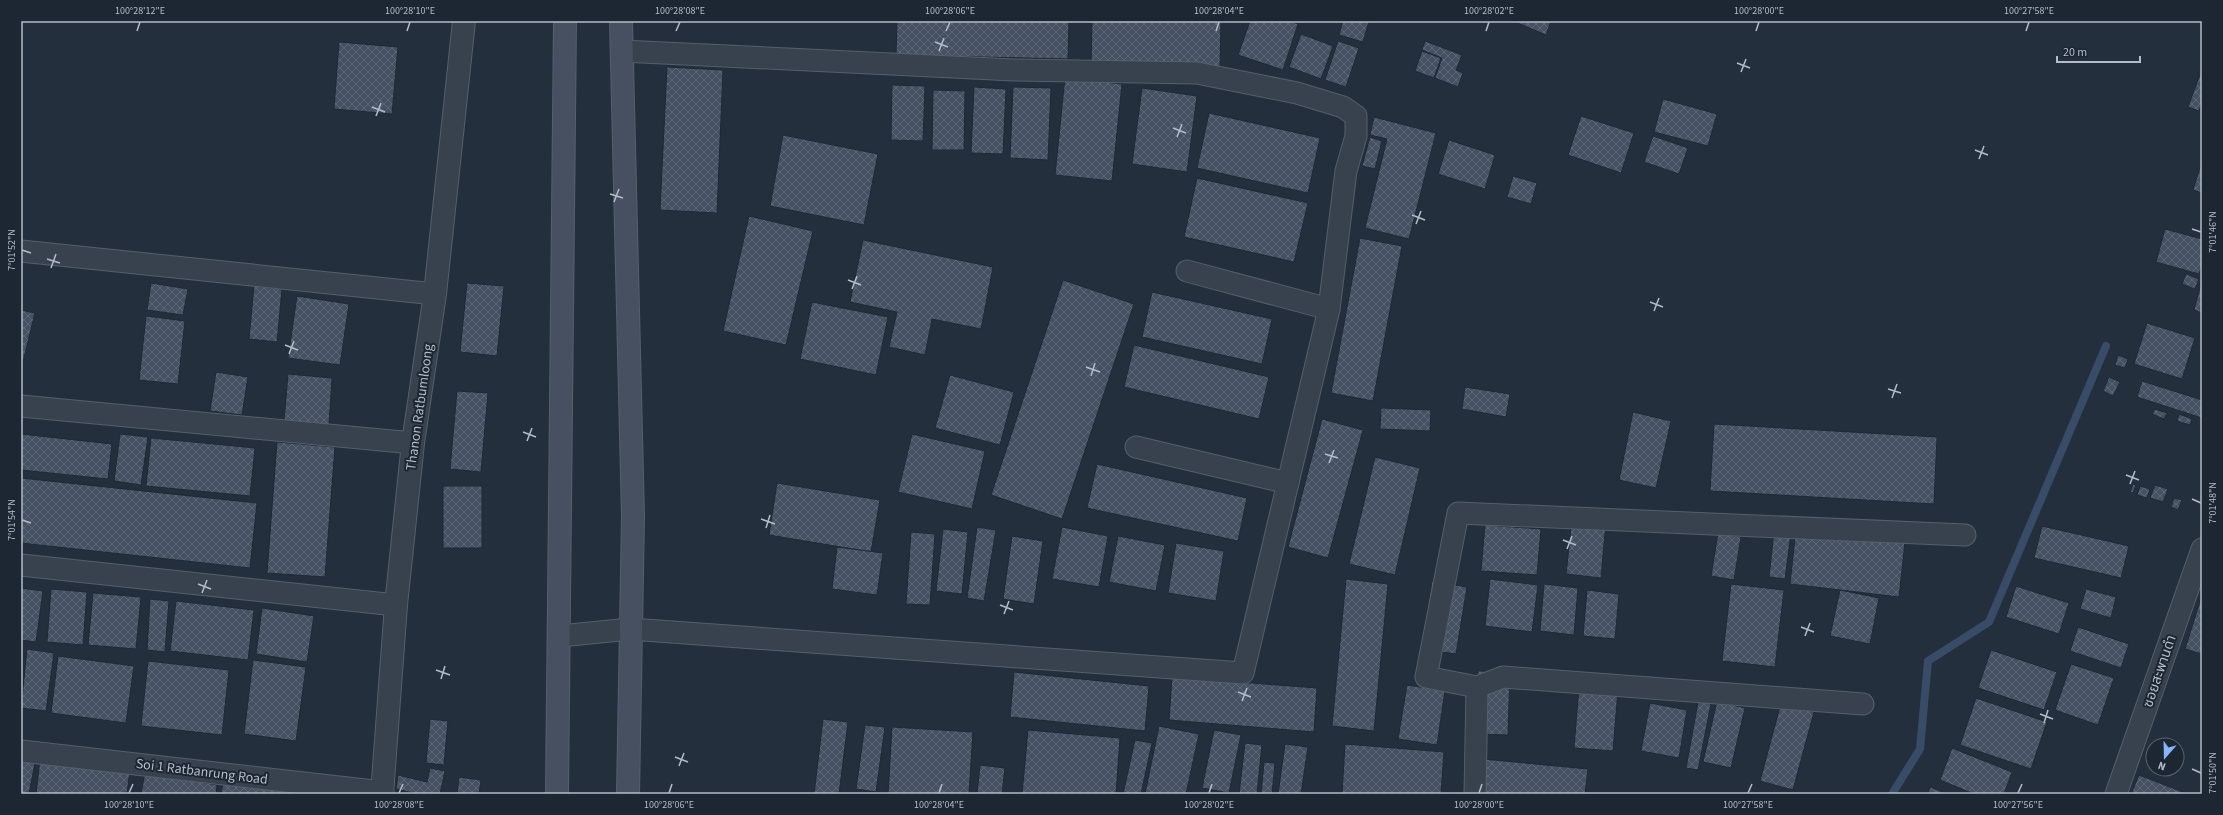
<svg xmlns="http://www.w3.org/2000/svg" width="2223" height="815" font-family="'Source Sans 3','Noto Sans Thai',sans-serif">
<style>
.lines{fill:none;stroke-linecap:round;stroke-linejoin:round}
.stream{stroke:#394c67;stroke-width:8}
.building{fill:url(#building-cross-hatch);stroke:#1f2835}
.minor-casing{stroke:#565f6c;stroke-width:23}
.tertiary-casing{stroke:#565f6c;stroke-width:24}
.secondary-casing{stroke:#565f6c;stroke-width:24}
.minor{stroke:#38414e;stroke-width:21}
.tertiary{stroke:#38414e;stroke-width:22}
.secondary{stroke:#465061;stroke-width:22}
.ticks{fill:none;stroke:#b4bcc9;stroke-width:1.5}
.labels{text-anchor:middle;stroke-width:4;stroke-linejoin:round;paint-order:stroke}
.street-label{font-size:14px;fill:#b4bcc9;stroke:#1d2633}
.neatline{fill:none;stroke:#b4bcc9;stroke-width:1.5}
.ticks-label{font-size:10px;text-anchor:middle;fill:#b4bcc9}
</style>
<defs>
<pattern id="building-cross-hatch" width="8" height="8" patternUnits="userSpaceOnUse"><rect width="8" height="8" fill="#455162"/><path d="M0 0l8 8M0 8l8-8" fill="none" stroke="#5d6877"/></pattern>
</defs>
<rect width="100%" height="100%" fill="#242f3e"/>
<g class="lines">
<polyline class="stream" points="1892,794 1920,749 1928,661 1989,622 2106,346"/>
</g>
<g class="building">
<polygon points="897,21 1069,21 1068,59 896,55"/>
<polygon points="1092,21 1221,21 1220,67 1091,64"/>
<polygon points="1250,21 1290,21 1298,24 1283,70 1238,55"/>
<polygon points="1343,21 1369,21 1363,42 1339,35"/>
<polygon points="1513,21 1551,21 1546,35"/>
<polygon points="1301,34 1333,46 1321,79 1289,67"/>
<polygon points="1338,41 1359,48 1346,87 1325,80"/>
<polygon points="1425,41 1462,55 1456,70 1463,73 1458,87 1435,78 1442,58 1422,50"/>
<polygon points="339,42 398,47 392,114 334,109"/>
<polygon points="1422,51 1441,58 1434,78 1415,71"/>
<polygon points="667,67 723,70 717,213 660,210"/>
<polygon points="2202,69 2202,102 2199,111 2188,107"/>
<polygon points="1065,77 1122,84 1112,181 1055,175"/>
<polygon points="892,85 925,86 923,141 891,140"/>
<polygon points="974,87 1006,89 1003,154 971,153"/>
<polygon points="1013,87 1051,88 1048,160 1010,158"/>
<polygon points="1142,88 1197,96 1187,172 1132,164"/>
<polygon points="933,90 965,91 964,150 932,150"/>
<polygon points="1663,99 1717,114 1708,146 1654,132"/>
<polygon points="1209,113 1320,138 1308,193 1197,168"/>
<polygon points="1581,116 1634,133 1621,173 1568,155"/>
<polygon points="1374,117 1436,133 1409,239 1365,228 1387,139 1370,135"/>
<polygon points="783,135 878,154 864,225 770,206"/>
<polygon points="1653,136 1688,148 1679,174 1644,162"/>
<polygon points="1370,137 1382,141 1375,169 1362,166"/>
<polygon points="1449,140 1495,155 1485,189 1438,174"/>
<polygon points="2202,161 2202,193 2193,190"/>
<polygon points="1513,176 1537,183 1531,204 1507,197"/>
<polygon points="1197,178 1308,203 1294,262 1184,237"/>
<polygon points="749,216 813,231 786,345 723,331"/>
<polygon points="2165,229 2202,239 2202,265 2199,274 2156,262"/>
<polygon points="1360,238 1402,246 1373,401 1331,393"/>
<polygon points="863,240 993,267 981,329 932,319 925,355 889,347 897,312 850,302"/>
<polygon points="2186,274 2199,279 2195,289 2182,284"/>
<polygon points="1063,280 1134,304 1062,519 991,495"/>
<polygon points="2202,280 2202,313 2194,310"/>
<polygon points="151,283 188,289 183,315 147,310"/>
<polygon points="467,283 504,286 497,356 460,352"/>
<polygon points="254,286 282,289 277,342 249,339"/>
<polygon points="1152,292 1272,319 1262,364 1142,337"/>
<polygon points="297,296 349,304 340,365 288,358"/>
<polygon points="812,302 888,317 876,375 800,359"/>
<polygon points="21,310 35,313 21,370"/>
<polygon points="146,316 185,321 178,384 139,380"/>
<polygon points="2147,323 2195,338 2182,379 2134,364"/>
<polygon points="1134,345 1269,377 1259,419 1124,387"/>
<polygon points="2118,355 2128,359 2125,368 2115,365"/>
<polygon points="216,372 248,377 242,415 210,411"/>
<polygon points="288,374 332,378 329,425 284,421"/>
<polygon points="950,375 1014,392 1000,445 935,428"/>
<polygon points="2109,377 2120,382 2113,396 2103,391"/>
<polygon points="2142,381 2202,400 2202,418 2137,397"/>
<polygon points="1465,387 1510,394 1506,417 1462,409"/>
<polygon points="457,391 488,393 481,472 450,469"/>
<polygon points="1381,408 1431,410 1430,431 1380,429"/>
<polygon points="2155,409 2167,413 2164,419 2152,414"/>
<polygon points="1633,412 1671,421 1656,488 1619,480"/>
<polygon points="2179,414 2192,419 2190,425 2177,421"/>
<polygon points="1322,419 1363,430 1328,558 1288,547"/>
<polygon points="1714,424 1937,437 1934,504 1710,491"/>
<polygon points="21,434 112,444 108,479 21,470"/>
<polygon points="120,434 148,437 141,485 114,481"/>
<polygon points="912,434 985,451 972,509 898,492"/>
<polygon points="151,438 255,448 250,496 146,486"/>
<polygon points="277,442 335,447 325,577 267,573"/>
<polygon points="1375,457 1420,468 1395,575 1349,564"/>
<polygon points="1097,464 1247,498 1238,541 1087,508"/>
<polygon points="21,478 257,503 250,568 21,543"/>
<polygon points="777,483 880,500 871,552 769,535"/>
<polygon points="2133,484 2136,485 2133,493 2130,492"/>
<polygon points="2155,485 2168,489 2163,502 2150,498"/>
<rect x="443" y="486" width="39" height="62"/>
<polygon points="2140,486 2150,489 2147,498 2137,495"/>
<polygon points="2174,498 2182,500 2178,510 2171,507"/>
<polygon points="1572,519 1606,522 1601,578 1566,574"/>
<polygon points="1485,525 1541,529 1537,575 1481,571"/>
<polygon points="2042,526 2129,546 2121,578 2034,558"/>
<polygon points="977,527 996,530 984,601 967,598"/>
<polygon points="1062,527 1108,536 1099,587 1052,579"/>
<polygon points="943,529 968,532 962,594 936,591"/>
<polygon points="1796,529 1905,542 1899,597 1790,584"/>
<polygon points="1774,531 1791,533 1785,579 1769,577"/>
<polygon points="911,532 935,534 930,605 906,604"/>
<polygon points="1718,533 1741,537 1734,580 1711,576"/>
<polygon points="1012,536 1043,541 1034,604 1003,599"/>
<polygon points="1118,536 1165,545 1156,591 1109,582"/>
<polygon points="1176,543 1224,551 1216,601 1168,593"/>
<polygon points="837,547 883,553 877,595 832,589"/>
<polygon points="1346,579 1388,584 1374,731 1332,726"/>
<polygon points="1490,579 1538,585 1532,632 1485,626"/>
<polygon points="1432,581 1467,587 1456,654 1421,649"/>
<polygon points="1544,584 1578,588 1574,635 1540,631"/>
<polygon points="1731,584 1784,590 1775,667 1722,661"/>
<polygon points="2016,586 2069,603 2059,634 2006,617"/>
<polygon points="21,588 43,591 36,642 21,640"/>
<polygon points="51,589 87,592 83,645 47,642"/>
<polygon points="2086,589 2116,597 2111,618 2080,609"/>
<polygon points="1587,590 1619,594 1615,639 1583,636"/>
<polygon points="1840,590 1879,598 1870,644 1830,636"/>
<polygon points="93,593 141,597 136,649 88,645"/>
<polygon points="2202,595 2202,654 2185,649"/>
<polygon points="150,599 169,601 165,652 147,650"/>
<polygon points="176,601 254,610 248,660 170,651"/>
<polygon points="262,608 314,616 307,662 256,654"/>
<polygon points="2078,627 2129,644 2121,668 2070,651"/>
<polygon points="27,649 54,653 46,711 21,708"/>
<polygon points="1991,650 2057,672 2044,710 1978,688"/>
<polygon points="58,656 134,666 126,723 51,713"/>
<polygon points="253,660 306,667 296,741 244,734"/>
<polygon points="148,661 229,670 222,735 141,726"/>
<polygon points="2071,664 2114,678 2098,725 2055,710"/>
<polygon points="1478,671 1510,672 1508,735 1476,734"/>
<polygon points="1014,672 1149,686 1145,731 1010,717"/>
<polygon points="1172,677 1317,688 1314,732 1169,720"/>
<polygon points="1407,685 1445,691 1437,745 1398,739"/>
<polygon points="1579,687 1618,690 1613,751 1574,748"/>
<polygon points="1699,697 1712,699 1698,770 1686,768"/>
<polygon points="1976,698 2047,722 2031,769 1960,745"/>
<polygon points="1717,701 1745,708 1731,768 1703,762"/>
<polygon points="1650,703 1687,710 1679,758 1641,751"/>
<polygon points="1781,703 1814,712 1793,790 1760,781"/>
<polygon points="430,719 448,721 444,765 426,763"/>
<polygon points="823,719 848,722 839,794 814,794"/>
<polygon points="865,725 885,727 876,792 856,789"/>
<polygon points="1159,726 1199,734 1186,794 1145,794"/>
<polygon points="892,727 973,732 969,794 888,794"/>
<polygon points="1028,730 1120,738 1116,794 1022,794"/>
<polygon points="1214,730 1241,735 1229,793 1202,788"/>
<polygon points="1135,740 1152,743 1141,794 1123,794"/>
<polygon points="1245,743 1262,745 1257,794 1239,794"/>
<polygon points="1285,744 1308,747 1301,794 1278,794"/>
<polygon points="1345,744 1444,752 1441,794 1342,794"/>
<polygon points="1952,748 2012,772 2004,794 1974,794 1940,780"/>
<polygon points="40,759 130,770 127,794 36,794"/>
<polygon points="1483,759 1588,769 1585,794 1479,794"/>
<polygon points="21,761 35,763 29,794 21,794"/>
<polygon points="1264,762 1275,763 1272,794 1261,794"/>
<polygon points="980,765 1005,768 1002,794 977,794"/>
<polygon points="430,768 445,771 440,794 417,794 396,789 398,775 427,782"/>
<polygon points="145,772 217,785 216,794 141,794"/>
<polygon points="2139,775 2188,794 2131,794"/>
<polygon points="224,777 293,787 292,794 221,794"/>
<polygon points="459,777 481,780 479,794 457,794"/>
<polygon points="1930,787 1948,794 1928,794"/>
</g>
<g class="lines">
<g class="minor-casing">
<g id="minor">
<polyline points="21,251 435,294"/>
<polyline points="1187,271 1329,309"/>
<polyline points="21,406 413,443"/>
<polyline points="1136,447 1288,483"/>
<polyline points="21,565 396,605"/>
<polyline points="560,636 630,629 1243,673 1329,309 1346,171 1356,136 1356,116 1343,107 1297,93 1197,73 1014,70 622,51"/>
<polyline points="1863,704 1503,677 1477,687 1426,677 1458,513 1965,535"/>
<polyline points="21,751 383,792"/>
<polyline points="1475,794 1477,687"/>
<polyline points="2116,794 2202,549"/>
</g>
</g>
<g class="tertiary-casing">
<polyline id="tertiary" points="382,794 396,605 413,443 435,294 464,21"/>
</g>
<g class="secondary-casing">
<g id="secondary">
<polyline points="621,21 633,517 628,794"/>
<polyline points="557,794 565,21"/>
</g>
</g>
<use href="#minor" class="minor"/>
<use href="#tertiary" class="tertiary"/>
<use href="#secondary" class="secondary"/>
</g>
<path class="ticks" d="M 137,31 L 140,22M 407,31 L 410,22M 676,31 L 680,22M 946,31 L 950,22M 1216,31 L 1219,22M 1486,31 L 1489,22M 1756,31 L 1759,22M 2026,31 L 2029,22M 935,42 L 948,47M 939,51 L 944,38M 1737,63 L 1750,68M 1741,72 L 1746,59M 372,107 L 385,112M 376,116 L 381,103M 1173,128 L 1186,133M 1177,137 L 1182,124M 1975,150 L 1988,155M 1979,159 L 1984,146M 610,194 L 623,198M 614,202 L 619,189M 1412,215 L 1425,220M 1416,224 L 1421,211M 2192,229 L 2201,232M 22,250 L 31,253M 47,259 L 60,263M 51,268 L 56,254M 848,280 L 861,285M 852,289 L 857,276M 1650,302 L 1663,307M 1654,311 L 1659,298M 285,345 L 298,350M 289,354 L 294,341M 1086,367 L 1100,372M 1091,376 L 1095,363M 1888,389 L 1901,393M 1892,398 L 1897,384M 523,432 L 536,437M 527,441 L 532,428M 1325,454 L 1338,458M 1329,463 L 1334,450M 2126,475 L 2139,480M 2130,484 L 2135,471M 2192,499 L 2201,503M 761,519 L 775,524M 22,520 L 31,523M 766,528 L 770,515M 1563,540 L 1576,545M 1567,549 L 1572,536M 198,584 L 211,589M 202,593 L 207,580M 1000,605 L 1013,610M 1004,614 L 1009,601M 1801,627 L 1814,632M 1805,636 L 1810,623M 436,670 L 450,675M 441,679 L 445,666M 1238,692 L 1251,697M 1242,701 L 1247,688M 2040,714 L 2053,719M 2044,723 L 2048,710M 675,757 L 688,762M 679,766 L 684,753M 2192,769 L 2201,773M 129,793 L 133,784M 399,793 L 403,784M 669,793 L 672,784M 939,793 L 942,784M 1209,793 L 1212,784M 1479,793 L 1482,784M 1748,793 L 1752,784M 2018,793 L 2022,784"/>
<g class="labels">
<g class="street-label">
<text transform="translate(419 407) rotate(-82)" y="5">Thanon Ratbumloong</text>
<text transform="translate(2159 671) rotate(-71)" y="5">ซอยสะพานดำ</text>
<text transform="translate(202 771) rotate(7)" y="5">Soi 1 Ratbanrung Road</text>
</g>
</g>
<rect width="2223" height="815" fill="none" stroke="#1d2633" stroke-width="44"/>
<g transform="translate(2165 757) rotate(200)"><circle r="19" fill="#1d2633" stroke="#59626f"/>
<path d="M0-3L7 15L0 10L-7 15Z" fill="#8ab4f8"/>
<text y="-6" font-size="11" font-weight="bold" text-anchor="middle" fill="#b4bcc9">N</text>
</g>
<path d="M2057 56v6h83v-6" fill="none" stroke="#b4bcc9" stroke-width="2"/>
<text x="2063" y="56" font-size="12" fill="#b4bcc9" stroke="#1d2633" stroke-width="3" paint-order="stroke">20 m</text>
<rect x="22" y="22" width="2179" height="771" class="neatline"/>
<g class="ticks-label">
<text x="140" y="14">100°28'12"E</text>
<text x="410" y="14">100°28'10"E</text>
<text x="680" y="14">100°28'08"E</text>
<text x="950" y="14">100°28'06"E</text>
<text x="1219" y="14">100°28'04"E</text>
<text x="1489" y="14">100°28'02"E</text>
<text x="1759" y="14">100°28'00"E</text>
<text x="2029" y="14">100°27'58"E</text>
<text transform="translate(2212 232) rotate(-90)" y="4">7°01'46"N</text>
<text transform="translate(11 250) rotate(-90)" y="4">7°01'52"N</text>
<text transform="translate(2212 503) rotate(-90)" y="4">7°01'48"N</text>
<text transform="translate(11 520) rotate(-90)" y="4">7°01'54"N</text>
<text transform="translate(2212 773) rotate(-90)" y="4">7°01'50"N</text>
<text x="129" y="808">100°28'10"E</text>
<text x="399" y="808">100°28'08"E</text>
<text x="669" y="808">100°28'06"E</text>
<text x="939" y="808">100°28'04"E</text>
<text x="1209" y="808">100°28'02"E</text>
<text x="1479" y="808">100°28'00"E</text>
<text x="1748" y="808">100°27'58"E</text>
<text x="2018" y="808">100°27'56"E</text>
</g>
</svg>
